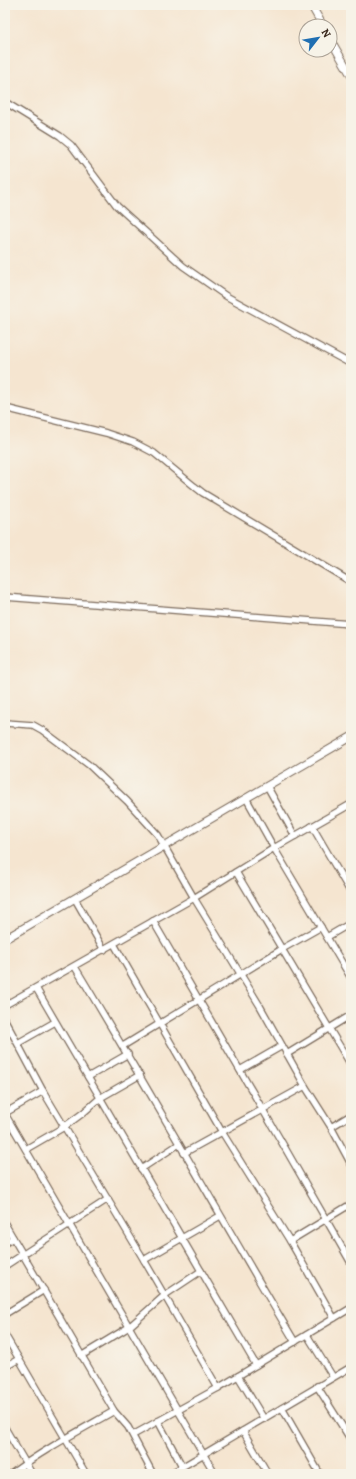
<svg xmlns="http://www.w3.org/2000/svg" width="356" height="1479" font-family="Alegreya,serif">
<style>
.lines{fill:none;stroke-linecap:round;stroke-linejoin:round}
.minor-casing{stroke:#7c6b5c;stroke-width:8}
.tertiary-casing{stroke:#7c6b5c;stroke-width:9}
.minor{stroke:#fff;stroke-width:5.5}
.tertiary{stroke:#fff;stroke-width:7}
</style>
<rect width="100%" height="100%" fill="#f7f3e8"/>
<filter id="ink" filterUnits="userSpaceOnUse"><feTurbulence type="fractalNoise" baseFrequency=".025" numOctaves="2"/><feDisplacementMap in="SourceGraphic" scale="8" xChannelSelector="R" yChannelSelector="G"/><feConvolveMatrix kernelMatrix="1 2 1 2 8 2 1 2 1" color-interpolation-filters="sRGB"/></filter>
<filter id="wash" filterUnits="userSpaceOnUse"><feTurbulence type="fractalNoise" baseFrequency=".012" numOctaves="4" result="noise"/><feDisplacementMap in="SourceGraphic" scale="16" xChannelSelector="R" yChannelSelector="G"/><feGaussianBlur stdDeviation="0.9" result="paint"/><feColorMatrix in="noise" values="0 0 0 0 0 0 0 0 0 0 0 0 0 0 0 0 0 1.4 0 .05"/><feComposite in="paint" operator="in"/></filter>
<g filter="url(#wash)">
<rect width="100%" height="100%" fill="#f5e5d0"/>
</g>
<g filter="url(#ink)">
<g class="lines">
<g class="minor-casing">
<g id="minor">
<polyline points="5,102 60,136 71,145 117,206 183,266 226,296 351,364"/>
<polyline points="5,408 106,433 133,442 154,453 194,486 203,493 351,582"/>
<polyline points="5,597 351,624"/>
<polyline points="5,723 33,725 42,730 89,765 127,801 158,835 194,898 260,1006 305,1086 331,1127 351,1164"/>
<polyline points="267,786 295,836"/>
<polyline points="246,798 274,848 351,978"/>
<polyline points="312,826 351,893"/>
<polyline points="236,872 351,1065"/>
<polyline points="75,899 104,950"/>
<polyline points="153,921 281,1141 351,1263"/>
<polyline points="327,937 351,923"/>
<polyline points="114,944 222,1132 290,1241 334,1318"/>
<path d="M 75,967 C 150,1091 221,1218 295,1342"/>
<polyline points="345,967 351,963"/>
<polyline points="36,988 256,1365"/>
<polyline points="5,1005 194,898 274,848 351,804"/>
<polyline points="5,1020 43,1091 144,1260 218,1388"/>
<polyline points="18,1043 55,1022"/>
<polyline points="123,1046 282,949 321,927"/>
<polyline points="287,1054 351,1015"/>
<polyline points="240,1070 282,1046"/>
<polyline points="88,1077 128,1054"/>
<polyline points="5,1113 43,1091"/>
<polyline points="5,1114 215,1474"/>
<polyline points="331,1127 351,1115"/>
<polyline points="26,1149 64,1127 83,1113 100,1098 140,1075"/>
<polyline points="184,1153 305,1086"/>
<polyline points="141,1169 179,1144"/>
<polyline points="5,1224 114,1411 128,1427 153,1474"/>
<polyline points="290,1241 351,1204"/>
<polyline points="5,1243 13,1238"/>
<polyline points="144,1260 220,1216"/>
<polyline points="5,1266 108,1199"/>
<polyline points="5,1314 44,1290"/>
<polyline points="5,1335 86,1474"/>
<polyline points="307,1335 333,1377"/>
<polyline points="81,1356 129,1327 165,1295 201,1271"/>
<polyline points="5,1367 19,1359"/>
<polyline points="238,1376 264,1419"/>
<polyline points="317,1386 351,1440"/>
<polyline points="282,1408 320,1474"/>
<polyline points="158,1421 182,1466"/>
<polyline points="5,1428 32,1474"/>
<polyline points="243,1431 268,1474"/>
<polyline points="133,1435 218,1388 351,1308"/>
<path d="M 11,1474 C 43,1450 79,1431 114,1411"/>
<polyline points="170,1474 351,1367"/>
</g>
</g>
<g class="tertiary-casing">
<g id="tertiary">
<polyline points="311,5 323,26"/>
<polyline points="330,39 351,75"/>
<polyline points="5,939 351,737"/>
</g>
</g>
<use href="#minor" class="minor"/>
<use href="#tertiary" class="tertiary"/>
</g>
</g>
<rect width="356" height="1479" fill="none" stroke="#f7f3e8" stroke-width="20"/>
<g transform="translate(318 38) rotate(59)"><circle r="19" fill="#f7f3e8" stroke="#aca397"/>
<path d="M0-3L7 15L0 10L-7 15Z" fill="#1f6fb2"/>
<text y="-6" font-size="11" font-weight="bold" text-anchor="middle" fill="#3b2a1e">N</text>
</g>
</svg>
